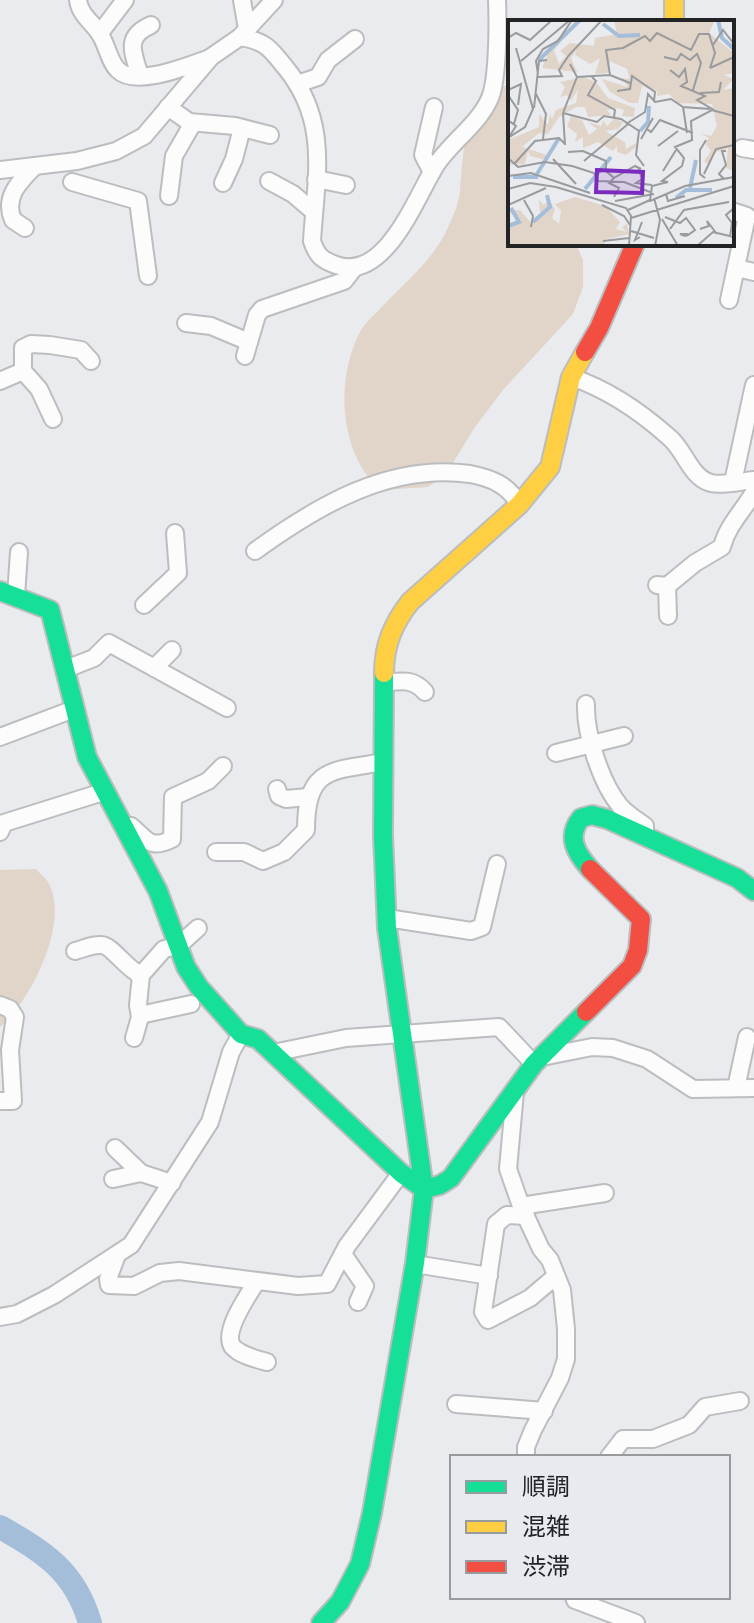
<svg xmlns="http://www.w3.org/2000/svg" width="754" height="1623" font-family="Jost,'Noto Sans JP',sans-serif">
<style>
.green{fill:#e1d4c9}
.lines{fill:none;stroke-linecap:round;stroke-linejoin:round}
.river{stroke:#a4beda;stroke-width:24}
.street-casing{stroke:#bbbdbf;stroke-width:20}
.fast-casing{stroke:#bbbdbf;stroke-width:22}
.slow-casing{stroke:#bbbdbf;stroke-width:22}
.jam-casing{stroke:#bbbdbf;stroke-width:22}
.street{stroke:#fcfcfc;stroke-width:16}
.fast{stroke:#16e098;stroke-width:18}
.slow{stroke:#ffcf43;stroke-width:18}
.jam{stroke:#f24e42;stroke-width:18}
.inset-river{fill:none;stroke:#a4beda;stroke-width:4}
.inset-road{fill:none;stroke:#999b9d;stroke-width:2}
.view{fill:#7b2cbf;fill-opacity:0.15;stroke:#7b2cbf;stroke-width:4}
.inset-edge{fill:none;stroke:#212324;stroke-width:4}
</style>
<rect width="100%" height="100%" fill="#e9ebee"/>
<g class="green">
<path d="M 504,86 L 510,86 L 510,244 L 576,244 L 583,260 L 583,287 L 573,314 L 503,390 L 475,427 L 446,474 L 428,487 L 380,490 C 339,453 335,380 360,332 C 364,324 373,316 380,309 C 403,284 436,258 449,225 C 454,215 459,202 460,191 C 464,153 462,102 504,86 Z"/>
<path d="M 36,869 C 40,874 47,879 49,884 C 70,923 30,1002 0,1027 L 0,870 Z"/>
</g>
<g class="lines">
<path class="river" d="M 0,1527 C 44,1552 75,1571 90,1623"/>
<g class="street-casing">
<g id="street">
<path d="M 78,0 C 80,16 94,23 101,36 C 107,46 110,63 118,70 C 136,88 190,65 210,58"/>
<polyline points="242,0 247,29"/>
<polyline points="100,33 125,0"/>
<polyline points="240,37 274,0"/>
<path d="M 140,76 C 133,52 124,37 151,25"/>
<polyline points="297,84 318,77 328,60 355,39"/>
<polyline points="168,107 189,122 235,126 270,135"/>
<polyline points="742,148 754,150"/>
<path d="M 0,170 L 77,161 L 116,151 L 144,136 L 211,57 L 240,37 C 265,41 270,48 285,67 C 330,121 316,177 312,241 C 317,256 322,260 336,265 C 385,283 416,197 436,165 C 451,142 479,124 490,98 C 498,79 498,22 497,0"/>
<polyline points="432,172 423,155 434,107"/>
<polyline points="316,179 346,185"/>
<polyline points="269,181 293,194 314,212"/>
<polyline points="72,182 138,201 148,276"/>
<polyline points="223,183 234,159 242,128"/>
<polyline points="169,196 174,156 193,123"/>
<path d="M 25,228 L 13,220 C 3,197 20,181 35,166"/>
<polyline points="736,268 754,272"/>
<polyline points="729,300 747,216 732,211"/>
<polyline points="186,323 211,326 249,342"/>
<polyline points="245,356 257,315 262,309 344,281 355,267"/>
<polyline points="23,371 39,389 53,419"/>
<path d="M 571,377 C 607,389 642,413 670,438 C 685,451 691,478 711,483 C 723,486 741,481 754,480"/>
<polyline points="0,381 23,371 23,348 31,344 50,345 81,350 91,361"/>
<polyline points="733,482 754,385"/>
<path d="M 255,551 C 317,506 389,463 470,474 C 491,478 509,485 519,505"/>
<path d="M 657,585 L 667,586 L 695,563 L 722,547 C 727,526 743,511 754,492"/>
<polyline points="667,586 668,616"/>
<polyline points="16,596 19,552"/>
<polyline points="144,605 178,573 175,533"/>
<polyline points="154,668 172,650"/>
<polyline points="66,669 94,658 109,643 227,708"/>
<path d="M 384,683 C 401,681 413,678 425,692"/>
<path d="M 586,704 C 585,734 601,783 620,806 C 627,814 637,820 645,826 L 645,835"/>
<polyline points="0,737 74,709"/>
<polyline points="556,753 624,736"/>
<polyline points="277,789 279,796 286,799 308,797"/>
<path d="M 131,826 C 145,837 149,851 172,839 L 173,797 L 208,781 L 223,766"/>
<polyline points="0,832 4,823 106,791"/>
<path d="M 216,852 L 244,852 L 263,861 L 284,852 L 306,830 C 306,767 331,771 384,762"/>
<polyline points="387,918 471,931 482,927 497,864"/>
<path d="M 75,951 C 83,949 93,944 101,945 C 112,945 126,969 141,975"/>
<polyline points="0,1005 10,1009 15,1017 10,1050 13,1101 0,1101"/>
<polyline points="140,1015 191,1004"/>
<polyline points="134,1038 140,1017 138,1005 141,975 164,949 178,946 198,928"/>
<polyline points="273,1053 346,1038 499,1027 534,1064"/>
<polyline points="542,1057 592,1047 613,1048 647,1059 693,1089 754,1088"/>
<polyline points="736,1088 747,1037"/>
<polyline points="515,1092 508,1169 521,1206 541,1249 550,1260 562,1290 566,1329 566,1359 560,1378 533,1430 526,1447 526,1457"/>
<polyline points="115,1148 141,1173 172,1183"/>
<polyline points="113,1179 141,1173"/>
<polyline points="521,1206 605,1193"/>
<polyline points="526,1216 507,1215 496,1224 483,1312 488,1320 530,1298 556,1276"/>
<polyline points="343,1254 365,1286 358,1302"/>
<polyline points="117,1255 108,1279 109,1285 134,1286 160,1273 179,1271 298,1286 327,1284 347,1246 401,1173"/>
<polyline points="415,1264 489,1276"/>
<path d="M 257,1281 C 249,1294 223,1330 232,1346 C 239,1355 256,1359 267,1362"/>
<polyline points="0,1317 17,1314 54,1295 131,1245 210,1122 231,1052 241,1034"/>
<polyline points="456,1404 544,1411"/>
<polyline points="609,1457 623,1439 653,1439 689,1425 705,1407 740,1401"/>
<polyline points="574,1597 575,1600 636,1623"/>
</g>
</g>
<g class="fast-casing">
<g id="fast">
<polyline points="0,591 50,610 87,757 158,891 186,967 199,987 241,1034 258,1039 401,1173 424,1189 440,1185 451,1178 534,1064 586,1012"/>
<path d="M 590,869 C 576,853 566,837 581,818 L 592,815 L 607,819 L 737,878 L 754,891"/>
<polyline points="321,1623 340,1602 360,1564 372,1513 415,1263 424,1189 387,928 383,836 384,673"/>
</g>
</g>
<g class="slow-casing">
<g id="slow">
<polyline points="674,0 674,22"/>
<path d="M 384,673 C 384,645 393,624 410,602 L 519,505 L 550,467 L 571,377 L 585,352"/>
</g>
</g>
<g class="jam-casing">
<g id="jam">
<polyline points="585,352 599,328 635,244"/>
<polyline points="586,1012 632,966 638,950 641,919 590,869"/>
</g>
</g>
<use href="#street" class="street"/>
<use href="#fast" class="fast"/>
<use href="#slow" class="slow"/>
<use href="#jam" class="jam"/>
</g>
<g transform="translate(508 20)">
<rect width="226" height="226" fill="#e9ebee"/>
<path d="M 106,0 L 207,0 L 201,13 L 226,33 L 226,53 L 216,55 L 226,59 L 215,70 L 226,68 L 226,151 L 218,148 L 220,128 L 208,132 L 200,144 L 196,141 L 203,131 L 197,123 L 201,118 L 193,113 L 203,116 L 209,106 L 204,84 L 170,83 L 161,74 L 149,76 L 149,71 L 134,66 L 130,83 L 122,83 L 102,72 L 94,59 L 120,67 L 114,58 L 122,59 L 119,49 L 102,41 L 100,53 L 87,54 L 92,38 L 82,44 L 67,35 L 68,30 L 63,38 L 69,52 L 34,48 L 43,26 L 53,22 L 46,30 L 51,44 L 58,36 L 52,31 L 62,23 L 86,26 L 87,18 L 109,14 ZM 75,57 L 88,62 L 100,78 L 127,88 L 126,97 L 114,96 L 116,90 L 109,88 L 99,90 L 103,95 L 80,97 L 77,87 L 68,87 L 51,97 L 40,114 L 31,113 L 14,127 L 39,135 L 38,140 L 22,136 L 20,130 L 17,144 L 2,145 L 0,120 L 31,107 L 31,94 L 40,105 L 42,94 L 44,99 L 48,90 L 68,83 L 70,69 L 63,81 L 59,75 L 52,77 L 57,67 L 52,62 ZM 63,96 L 74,100 L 81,115 L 89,109 L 80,102 L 93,106 L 95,100 L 99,106 L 107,98 L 115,103 L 110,109 L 97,111 L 117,122 L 118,129 L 128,123 L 129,126 L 118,135 L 109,132 L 109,126 L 105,131 L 90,122 L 75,128 L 75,117 L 67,122 L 69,114 L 59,106 ZM 67,177 L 97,186 L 112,202 L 108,209 L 119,212 L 114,208 L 119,203 L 121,214 L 95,220 L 98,226 L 0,226 L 0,198 L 1,203 L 10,201 L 0,190 L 12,190 L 24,204 L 42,190 L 39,187 L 32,193 L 31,180 L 36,185 L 41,180 L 47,189 L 44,198 L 51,204 L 53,191 L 47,184 Z" fill="#e1d4c9"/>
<path class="inset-river" d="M 210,0 L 214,18 L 226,29M 95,4 L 111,16 L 132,15M 31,40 L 72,0M 132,111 L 140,102 L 141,86M 29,154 L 51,118M 5,157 L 30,157M 182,168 L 188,140M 77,169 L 103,137M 168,178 L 178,170 L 204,170M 25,202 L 42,187 L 39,175M 0,206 L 11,202 L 3,188"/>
<path class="inset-road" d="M 0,18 L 8,13 L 22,20 L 44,0M 205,25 L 215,10 L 226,24M 156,37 L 169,40 L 173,34 L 182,40 L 189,34 L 193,43 L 185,70M 13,41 L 62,0M 62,44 L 69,57 L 102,55 L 122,63M 202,48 L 226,37M 162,50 L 171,57 L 177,49 L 179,62 L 173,66 L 197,76 L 189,80 L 206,90M 30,54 L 28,41 L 35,29 L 50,21 L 64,0M 102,55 L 98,30 L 115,28 L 137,16 L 142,21 L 149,13 L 183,30 L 191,14 L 201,14 L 207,33 L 202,48M 30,57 L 54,56 L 51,50 L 61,35 L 94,0M 84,57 L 88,61 L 80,75 L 107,90 L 106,97M 0,70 L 13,64 L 10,85M 109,71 L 122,69 L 124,56 L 147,72 L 146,81M 192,73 L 211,72 L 213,62M 28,74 L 38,94 L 35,119M 0,75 L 10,90 L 6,104 L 1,101 L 8,106 L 1,117M 175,87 L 179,113M 26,88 L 31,41 L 39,40M 55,93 L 89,102 L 96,96 L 113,99 L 131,111 L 128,135 L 136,146M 55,93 L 69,57M 55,93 L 57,125M 118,104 L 137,92 L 140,74 L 147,82 L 163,79 L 175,87 L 202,89M 139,109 L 143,112 L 152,100 L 185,113M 0,118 L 17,107 L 25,89 L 8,28M 133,119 L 145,98M 150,126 L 170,111M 60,132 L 75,131 L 98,141 L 98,151 L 106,158M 0,138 L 10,147 L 37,142 L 64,146 L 86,153 L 90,161 L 116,162 L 142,172M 45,139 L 68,164M 76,141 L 120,104M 7,143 L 27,121 L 51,118 L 57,124M 130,147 L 134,159 L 128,163 L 144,165M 155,151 L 168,130M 196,154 L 208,129 L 226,125M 0,156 L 23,153 L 82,173M 197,158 L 192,154 L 192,130 L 198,120M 216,159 L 211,154 L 218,145 L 214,131 L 218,131M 0,169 L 22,163 L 48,167 L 118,188 L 123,196 L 121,226M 158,174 L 160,181 L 177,176M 106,177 L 111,168 L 101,163 L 106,158 L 127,146 L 133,149M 146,178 L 152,200 L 147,226M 16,180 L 25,196 L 23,207M 107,181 L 146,174M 142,181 L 177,166 L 226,157M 0,185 L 38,168M 94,185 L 116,196 L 122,205M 120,190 L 142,180 L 144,166 L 160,162 L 154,161 L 174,146 L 176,138 L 167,127 L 184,120 L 183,101 L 204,90 L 226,96M 157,197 L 172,203 L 178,198 L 187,210 L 180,215 L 177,216 L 172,214 L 180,214M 123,198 L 226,166M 154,199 L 170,226M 162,209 L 176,190 L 221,182M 192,209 L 201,206 L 199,201 L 209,214M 123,211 L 146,218M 132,217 L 127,220 L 134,202M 222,217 L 224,203 L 218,195 L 226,188M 95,221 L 121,218M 189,226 L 205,212 L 226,217"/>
<path class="view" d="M 89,150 L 135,152 L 134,173 L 88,172 Z"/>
<rect width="226" height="226" class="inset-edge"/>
</g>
<rect x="450" y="1455" width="280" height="144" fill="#e7ebf0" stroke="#989b9e" stroke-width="2"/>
<rect x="466" y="1481" width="40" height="12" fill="#16e098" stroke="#989b9e" stroke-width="2"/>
<text x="522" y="1495" font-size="24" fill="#212324">順調</text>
<rect x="466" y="1521" width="40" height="12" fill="#ffcf43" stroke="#989b9e" stroke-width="2"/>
<text x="522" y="1535" font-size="24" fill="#212324">混雑</text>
<rect x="466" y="1561" width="40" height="12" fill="#f24e42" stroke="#989b9e" stroke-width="2"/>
<text x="522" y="1575" font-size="24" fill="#212324">渋滞</text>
</svg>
